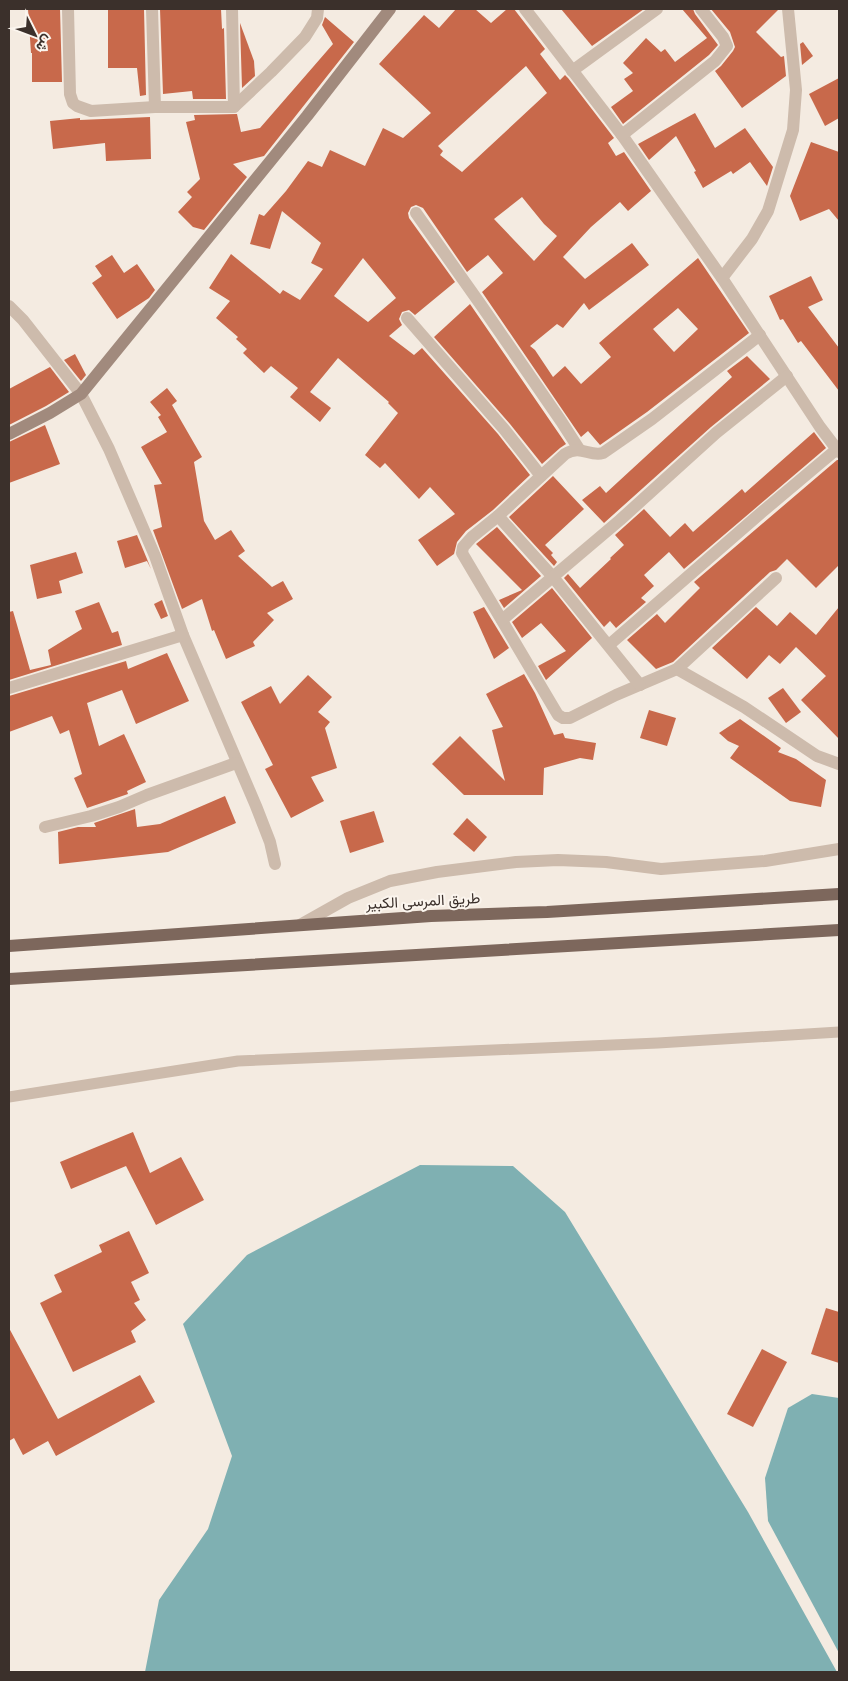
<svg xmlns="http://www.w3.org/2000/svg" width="848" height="1681" font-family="Poppins,Vazirmatn,sans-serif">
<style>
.water{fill:#7fb0b2}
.building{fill:#c8694b;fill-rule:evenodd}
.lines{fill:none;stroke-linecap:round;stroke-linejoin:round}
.service{stroke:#cdbbac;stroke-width:11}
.minor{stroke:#cdbbac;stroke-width:12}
.secondary{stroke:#a18a7d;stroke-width:12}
.primary{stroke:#7d675c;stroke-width:12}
.labels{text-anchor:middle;stroke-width:4;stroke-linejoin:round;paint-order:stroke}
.street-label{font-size:15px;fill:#3b302b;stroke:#fbf5ee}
</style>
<rect width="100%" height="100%" fill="#f4ebe1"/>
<g class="water">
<polygon points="420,1165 513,1166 565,1212 748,1512 837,1672 145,1672 159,1600 208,1529 232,1456 183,1324 247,1255"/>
<polygon points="812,1394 839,1398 839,1653 768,1521 765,1478 788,1408"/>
</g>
<g class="building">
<polygon points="28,9 60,9 62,82 32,82 32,53 31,53"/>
<polygon points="108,9 144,9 146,95 140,96 137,68 108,68"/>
<polygon points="160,9 221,9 222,29 224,28 226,99 193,99 192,91 163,94"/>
<path d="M 456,9 L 475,9 L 491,23 L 507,9 L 514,9 L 545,49 L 540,54 L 560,80 L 565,75 L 568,78 L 614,138 L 608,143 L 616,156 L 624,152 L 651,191 L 628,211 L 620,202 L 591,227 L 563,257 L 585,279 L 632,243 L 649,265 L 589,310 L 584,303 L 563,328 L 557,324 L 530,346 L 535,350 L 553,377 L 565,366 L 581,384 L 611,357 L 599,343 L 698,258 L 749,333 L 647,412 L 600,445 L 588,431 L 581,437 L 482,292 L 503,273 L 488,255 L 467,272 L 423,208 L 416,205 L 411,207 L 408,213 L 409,218 L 455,282 L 415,315 L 409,310 L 402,312 L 399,319 L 402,325 L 389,336 L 414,355 L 422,348 L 498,434 L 530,475 L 493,510 L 466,531 L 457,542 L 454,554 L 437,566 L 418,540 L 455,514 L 430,487 L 419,499 L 385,463 L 380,468 L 365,455 L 398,413 L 388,403 L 389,402 L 338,358 L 310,392 L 331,408 L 320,422 L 290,397 L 298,388 L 271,366 L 264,373 L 243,353 L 247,349 L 236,339 L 238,337 L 216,318 L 230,301 L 209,288 L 231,254 L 280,294 L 283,290 L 300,300 L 323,269 L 311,263 L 321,243 L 282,211 L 270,249 L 250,244 L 259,214 L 264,216 L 286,191 L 308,161 L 322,167 L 330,150 L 365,166 L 383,128 L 403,138 L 431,113 L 379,64 L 424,15 L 439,28 ZM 526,66 L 547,93 L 462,172 L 440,155 L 443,151 L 438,146 ZM 522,197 L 544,224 L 557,236 L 534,261 L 494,219 ZM 363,258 L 396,298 L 368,322 L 334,296 ZM 678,308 L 698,329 L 674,352 L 653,329 Z"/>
<polygon points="561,9 644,9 592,46"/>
<polygon points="682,9 693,9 695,14 718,45 709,55 623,124 611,107 633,91 624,79 633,73 623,63 646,38 661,52 665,49 675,62 707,38"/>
<polygon points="711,9 779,9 756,32 781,57 784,56 786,76 742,108 715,71 721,66 733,51 735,47 730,32"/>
<polygon points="325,17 354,42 264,156 233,164 247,177 204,230 193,227 178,212 192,197 187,192 200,179 186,122 195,120 194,115 237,114 241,132 260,128 333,44 322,25"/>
<polygon points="240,23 254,61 255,76 242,88"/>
<polygon points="803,42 813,56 802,65 800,44"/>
<polygon points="839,78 839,118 825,126 809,94"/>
<polygon points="695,113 715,148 745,128 773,167 767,186 750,162 733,174 731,171 703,188 694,172 696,171 676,136 649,160 638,144"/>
<polygon points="150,117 151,159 106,161 105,143 53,149 50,121 80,118 80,120"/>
<polygon points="811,142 839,152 839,221 829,209 800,221 790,196"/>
<polygon points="112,255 124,273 137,264 155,290 149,298 117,319 92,283 102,276 95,266"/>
<polygon points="811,276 823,300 808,307 839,348 839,391 801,341 798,343 783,319 780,320 769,296"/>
<polygon points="470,304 566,444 560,448 542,464 510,424 434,337"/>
<polygon points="75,354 86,375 81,381 64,360"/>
<polygon points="747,356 770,379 711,427 604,523 582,500 600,486 606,493 732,377 727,371"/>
<polygon points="50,367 69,392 46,406 9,425 9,389"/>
<polygon points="167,388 177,401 172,405 202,457 194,462 204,521 215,540 231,530 245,551 238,556 272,587 283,581 293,599 267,613 274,620 253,642 255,646 226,659 214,630 212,631 202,599 182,609 153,530 162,527 154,485 162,484 141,447 167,432 158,417 161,415 150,402"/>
<polygon points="45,425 60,464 9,483 9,442"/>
<polygon points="814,432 826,448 684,569 669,552 644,575 654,586 641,598 646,602 616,628 610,621 604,627 564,578 568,574 580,588 611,559 610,558 624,545 615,535 644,509 670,537 685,523 693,532 742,489 745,493"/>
<polygon points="837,460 839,460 839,565 816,588 787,559 776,570 770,572 673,662 656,669 627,640 657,614 665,623 700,588 694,582"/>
<polygon points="553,476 584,509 545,545 553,553 551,555 557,562 554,566 509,517"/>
<polygon points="497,527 541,576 504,608 499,600 522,590 476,544"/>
<polygon points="137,535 147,559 151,569 147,561 125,568 117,541"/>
<polygon points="76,552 83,573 59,581 62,593 37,599 30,565"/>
<polygon points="552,588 592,638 546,680 538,666 566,651 541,623 522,638 512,622"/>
<polygon points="162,600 168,616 161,619 154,604"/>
<polygon points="99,602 112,633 118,631 122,645 9,680 9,612 13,611 30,670 51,665 48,650 82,629 75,611"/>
<polygon points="484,607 509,648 494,659 473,612"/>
<polygon points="756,607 777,626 790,612 816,635 839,607 839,739 801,700 826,676 796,647 780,664 769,655 747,679 712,648"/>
<polygon points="167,653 189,701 136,724 122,690 87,703 99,746 124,734 146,782 127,791 128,794 87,808 74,778 82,774 69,730 60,734 52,716 9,732 9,696 126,661 128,669"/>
<polygon points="524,674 535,693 554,735 563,733 565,738 596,743 593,760 580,758 544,768 543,795 464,795 432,764 460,736 505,781 492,730 503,727 486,694"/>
<polygon points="308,675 332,697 318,712 330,722 325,728 337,768 311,777 324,801 291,818 265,769 273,765 241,702 271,686 280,704"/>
<polygon points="783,688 801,712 786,723 768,698"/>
<polygon points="649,710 676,718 667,746 640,738"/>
<polygon points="740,719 781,748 778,752 796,759 826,780 821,807 790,801 730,758 739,746 728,741 719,733"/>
<polygon points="225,796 236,823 168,852 59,864 58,832 78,827 96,827 94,823 135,809 137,827 160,824"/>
<polygon points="374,811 384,842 350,853 340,821"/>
<polygon points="467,818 487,837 474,852 453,834"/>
<polygon points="133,1132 150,1173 181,1157 204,1200 156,1225 126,1166 71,1189 60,1162"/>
<polygon points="129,1231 149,1273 131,1282 140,1300 134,1303 146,1320 131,1331 136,1342 73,1372 40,1303 62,1292 54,1275 102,1252 99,1245"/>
<polygon points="826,1308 839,1312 839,1363 811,1354"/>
<polygon points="9,1328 58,1419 140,1375 155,1402 56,1456 48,1441 23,1455 14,1438 9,1441"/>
<polygon points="762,1349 787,1362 753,1427 727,1414"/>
</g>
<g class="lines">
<polyline class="service" points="9,1097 238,1061 658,1043 839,1032"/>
<g class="minor">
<polyline points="68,9 70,94 73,103 77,106 91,111 155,107 234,107 271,72 305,37 317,18 318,9"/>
<polyline points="152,9 155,107"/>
<polyline points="232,9 234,107"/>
<polyline points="525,9 622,135 722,278 820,427 839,452"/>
<polyline points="572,71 657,9"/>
<polyline points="622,135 715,61 727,46 723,37 701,9"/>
<polyline points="416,213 481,305 561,421 579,449"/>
<polyline points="722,278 752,239 768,211 793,130 796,90 788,9"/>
<polyline points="9,306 23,320 81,394 109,449 155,556 183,635 256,806 270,842 275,864"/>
<polyline points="407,318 504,429 541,476"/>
<path d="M 760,335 L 652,419 L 603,453 C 589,457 581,444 565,454 L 498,516 L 472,537 L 463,547 L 462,553 L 552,705 L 558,715 L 563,718 L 570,718 L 616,695 L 677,669 L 776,578"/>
<polyline points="498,516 553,577 640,685"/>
<polyline points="502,620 620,520 716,433 787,376"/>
<polyline points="609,645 762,512 837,449"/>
<polyline points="677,669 744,707 817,756 839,764"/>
<polyline points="9,688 183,635"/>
<polyline points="45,827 91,816 119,807 147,795 236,763"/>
<polyline points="300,925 348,898 390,881 437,872 516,862 558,860 606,862 661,869 765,861 839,849"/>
</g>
<polyline class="secondary" points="9,434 50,413 81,394 307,116 390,9"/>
<g class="primary">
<polyline points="9,946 431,916 547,912 839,894"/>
<polyline points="9,979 839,930"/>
</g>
</g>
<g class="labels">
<g class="street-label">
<text transform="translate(423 901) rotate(-3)" y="5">طريق المرسى الكبير</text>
</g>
</g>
<rect width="848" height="1681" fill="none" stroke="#3b302b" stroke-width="20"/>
<g transform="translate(35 35) rotate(132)" stroke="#fbf5ee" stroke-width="4" paint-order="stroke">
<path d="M0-4L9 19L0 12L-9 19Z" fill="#3b302b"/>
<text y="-8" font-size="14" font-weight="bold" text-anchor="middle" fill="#3b302b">ش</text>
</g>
</svg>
